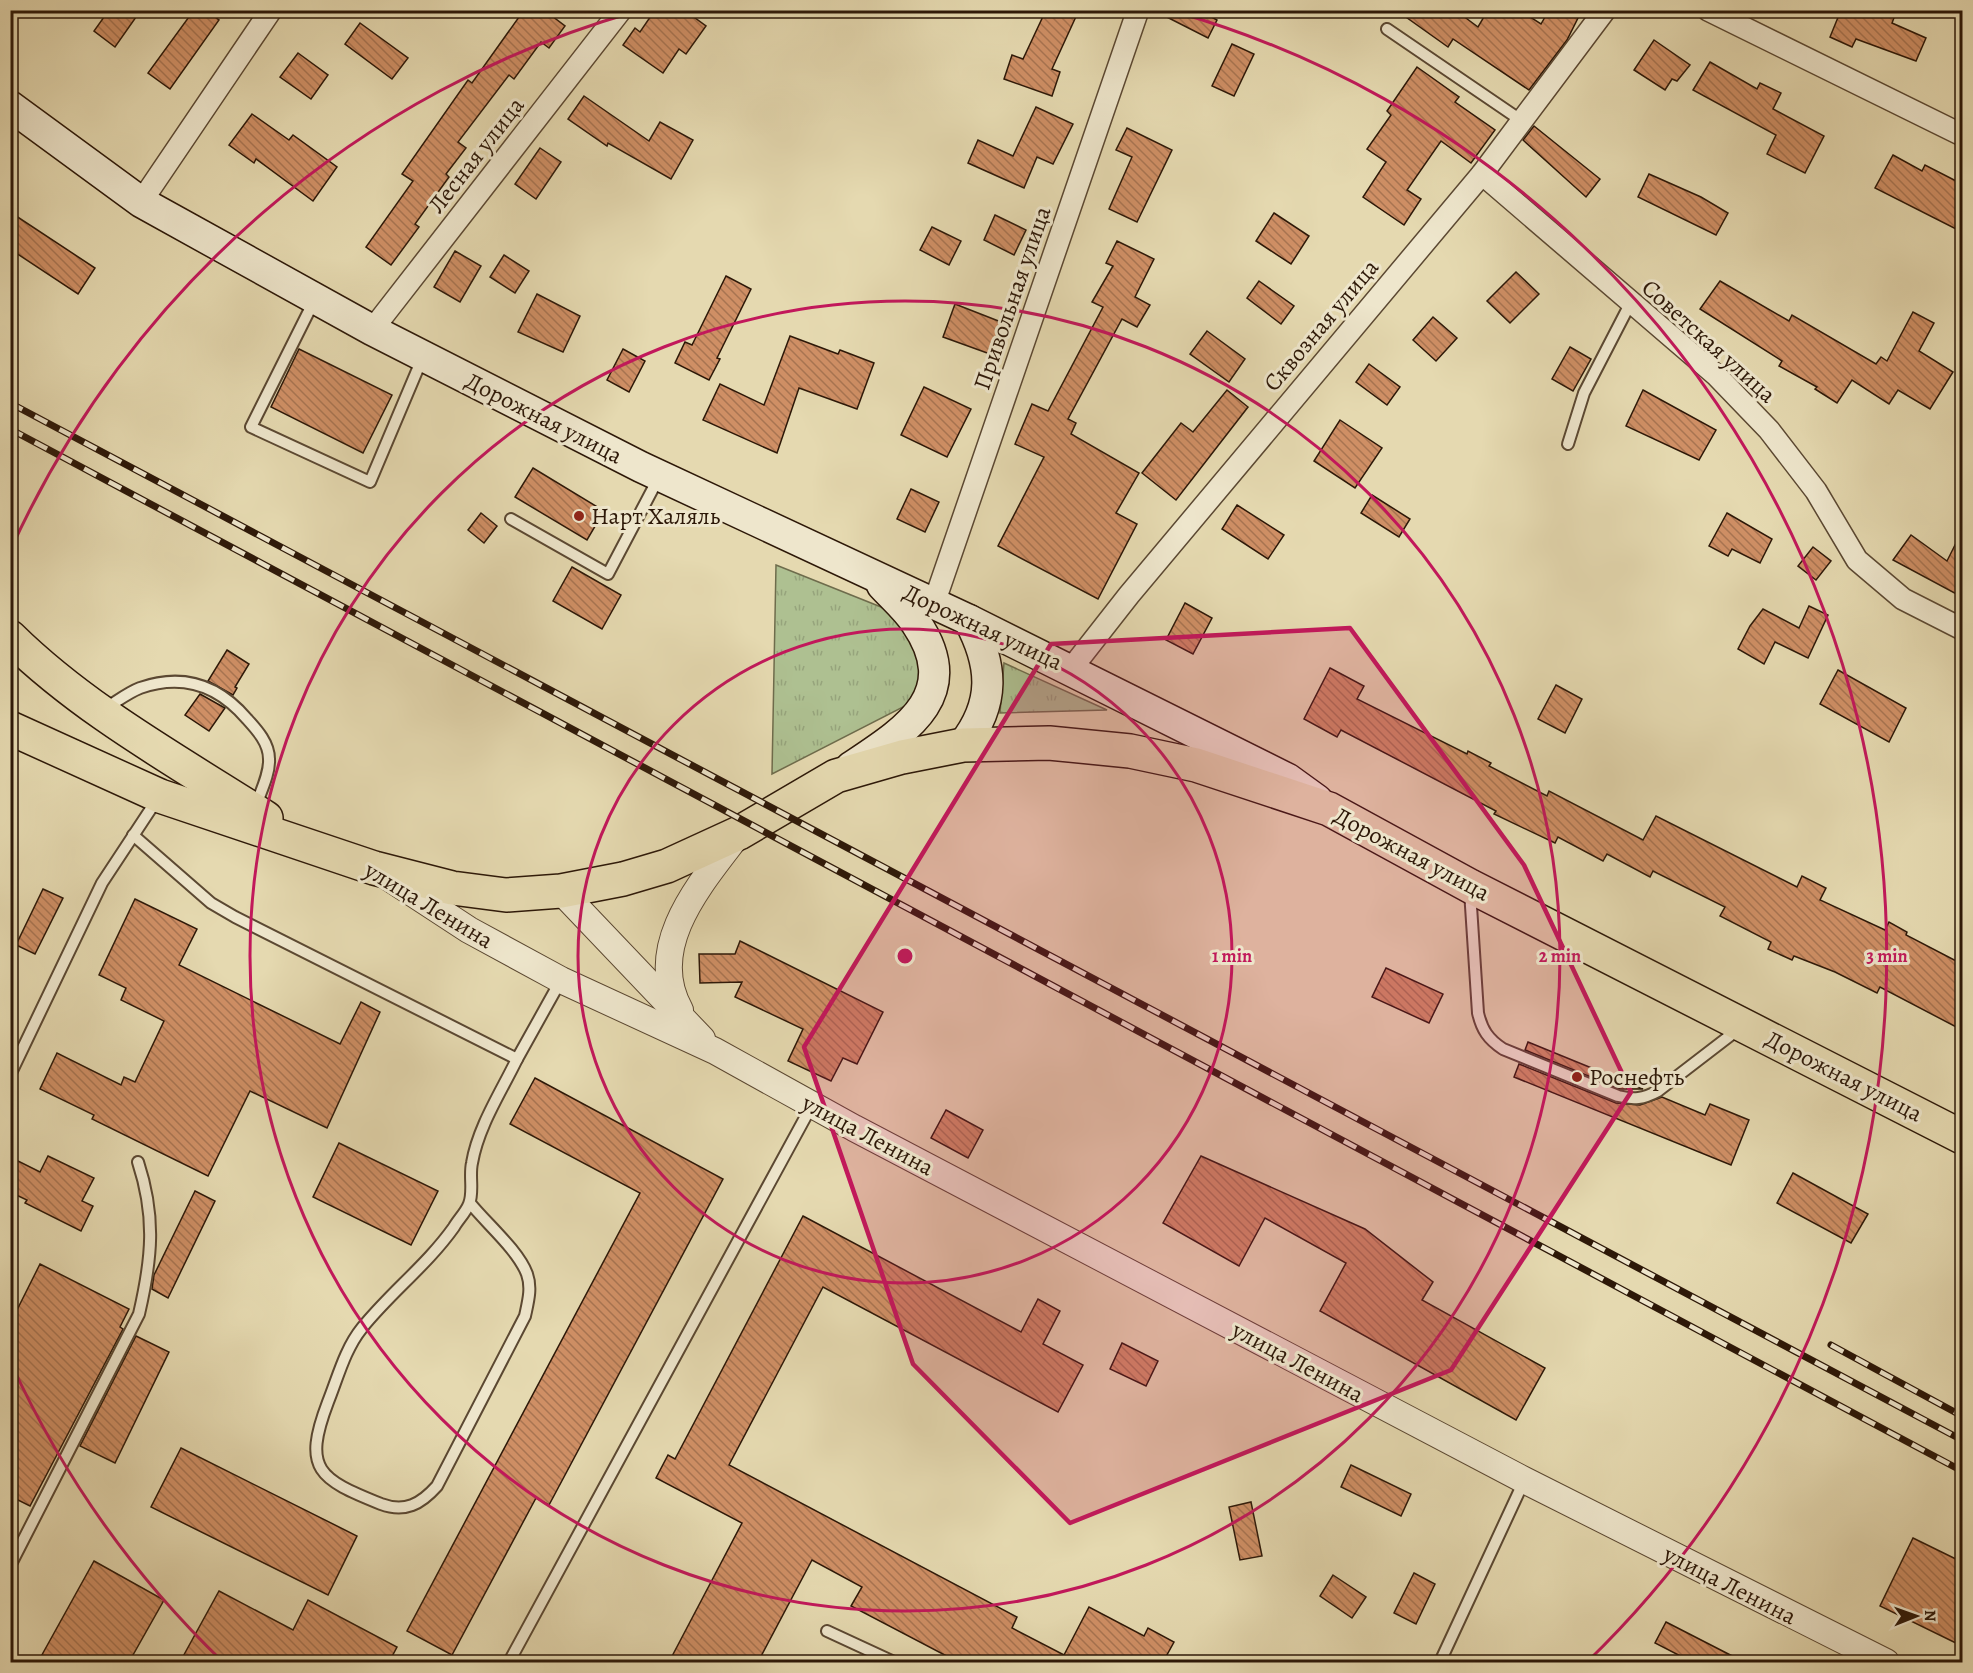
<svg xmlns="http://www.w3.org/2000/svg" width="1973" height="1673" font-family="Alegreya,serif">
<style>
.grass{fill:url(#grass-tufts);stroke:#6e6c4c;stroke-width:1.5}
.building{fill:url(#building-back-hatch);stroke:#2d1808;stroke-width:1.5}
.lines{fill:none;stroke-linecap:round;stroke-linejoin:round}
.service-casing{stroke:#5b4832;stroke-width:14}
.minor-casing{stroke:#5b4832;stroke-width:24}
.tertiary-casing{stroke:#5b4832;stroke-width:28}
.secondary-casing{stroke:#2d1808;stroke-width:33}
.primary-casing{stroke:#2d1808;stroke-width:36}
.service{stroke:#eee6cc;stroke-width:10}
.minor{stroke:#eee6cc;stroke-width:21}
.tertiary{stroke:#eee6cc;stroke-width:26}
.secondary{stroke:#eee6cc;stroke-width:30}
.primary{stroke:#e5d9b0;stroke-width:33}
.rail-casing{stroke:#2d1808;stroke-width:7}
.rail{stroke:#eee6cc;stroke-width:4.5;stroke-dasharray:14;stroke-linecap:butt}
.marked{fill:#c2185b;fill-opacity:0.2;stroke:#c2185b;stroke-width:4.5;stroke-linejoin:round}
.ring{fill:none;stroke:#c2185b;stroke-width:3}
.poi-dot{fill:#8f2418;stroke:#eee6cc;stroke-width:2}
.labels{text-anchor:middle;stroke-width:6;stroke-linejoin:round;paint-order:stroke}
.street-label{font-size:24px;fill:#2d1808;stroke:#eee6cc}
.poi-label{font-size:24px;fill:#2d1808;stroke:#eee6cc;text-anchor:start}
.centre{fill:#c2185b;stroke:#eee6cc;stroke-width:3}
.ring-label{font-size:18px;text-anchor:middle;font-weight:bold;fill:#c2185b;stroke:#eee6cc;stroke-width:6;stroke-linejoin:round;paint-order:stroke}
</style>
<defs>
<pattern id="grass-tufts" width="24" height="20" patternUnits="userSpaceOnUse" patternTransform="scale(1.5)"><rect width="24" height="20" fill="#aec091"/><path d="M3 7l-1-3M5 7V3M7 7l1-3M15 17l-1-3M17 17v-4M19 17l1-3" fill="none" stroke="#96a47c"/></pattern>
<pattern id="building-back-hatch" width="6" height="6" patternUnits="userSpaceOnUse" patternTransform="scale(1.5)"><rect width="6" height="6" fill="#cf8f65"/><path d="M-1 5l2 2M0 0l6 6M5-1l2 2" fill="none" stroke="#a87451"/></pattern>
</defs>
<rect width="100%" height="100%" fill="#e5d9b0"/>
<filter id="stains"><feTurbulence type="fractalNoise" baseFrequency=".00333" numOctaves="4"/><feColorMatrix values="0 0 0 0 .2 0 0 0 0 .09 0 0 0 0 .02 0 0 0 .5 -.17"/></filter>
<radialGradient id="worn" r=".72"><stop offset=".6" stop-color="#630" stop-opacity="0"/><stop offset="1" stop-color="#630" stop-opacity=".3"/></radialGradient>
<g class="grass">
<polygon points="776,565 881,607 904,622 918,647 921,681 907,705 772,774"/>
<polygon points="1004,663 1107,710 1000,713"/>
</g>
<g class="building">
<polygon points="109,10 141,10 115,47 94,31"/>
<polygon points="194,10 206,10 219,20 170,89 148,73"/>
<polygon points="524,10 544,10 565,26 549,48 541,42 514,79 509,75 458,142 466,148 446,174 449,177 415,224 419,227 391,265 366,247 413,181 402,174 468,80 472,83"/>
<polygon points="655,10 684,10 706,26 686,54 679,49 663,73 623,45 635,28 640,32"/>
<polygon points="1046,10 1079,10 1052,69 1060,72 1052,96 1004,79 1012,55 1023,59"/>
<polygon points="1153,10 1199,10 1217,20 1208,38"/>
<polygon points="1396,10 1455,10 1478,27 1488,10 1519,10 1541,24 1549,10 1582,10 1567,40 1529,90 1453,39 1448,47"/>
<polygon points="1841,10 1897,10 1892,23 1926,38 1916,61 1856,39 1852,47 1830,37"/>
<polygon points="360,23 408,58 392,79 345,44"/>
<polygon points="1654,40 1690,65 1677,81 1672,79 1665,90 1634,70"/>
<polygon points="1232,44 1254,54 1234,96 1212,86"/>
<polygon points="298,53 328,75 311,99 280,77"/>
<polygon points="1710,62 1757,89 1760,83 1781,93 1773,109 1824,136 1805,173 1767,154 1776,135 1693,90"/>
<polygon points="1417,67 1459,97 1455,102 1495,130 1471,163 1441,141 1407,190 1421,199 1404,225 1363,197 1386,162 1367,149 1391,115 1387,111"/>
<polygon points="584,96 649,141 660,122 693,140 671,179 608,143 607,146 568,119"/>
<polygon points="1036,107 1073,124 1053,164 1037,157 1024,188 968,163 978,140 1013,156"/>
<polygon points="252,114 289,140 293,135 337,167 313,201 256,159 254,163 229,145"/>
<polygon points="1534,126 1600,179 1586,197 1523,140"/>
<polygon points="1127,128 1172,150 1137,222 1109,209 1132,157 1116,150"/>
<polygon points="540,148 561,162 536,199 515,184"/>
<polygon points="1893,155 1922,171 1925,165 1962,184 1962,232 1875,188"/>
<polygon points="1649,174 1701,197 1728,213 1716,235 1638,197"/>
<polygon points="10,212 95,268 78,294 10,249"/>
<polygon points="1274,213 1309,236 1291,264 1256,241"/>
<polygon points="995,215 1026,230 1014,255 984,240"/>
<polygon points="932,227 961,241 949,265 920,250"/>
<polygon points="1117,241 1154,259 1135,297 1150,305 1137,327 1122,319 1068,419 1076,423 1071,434 1139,473 1116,513 1137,524 1098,599 998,546 1044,457 1015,444 1032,404 1048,411 1103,307 1092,302 1113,266 1106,263"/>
<polygon points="455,251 481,266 460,302 434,287"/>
<polygon points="504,255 529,271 515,293 490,277"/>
<polygon points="1516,272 1539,294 1510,323 1487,301"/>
<polygon points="726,276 751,289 717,358 720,359 709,380 675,363 685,342 692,345"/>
<polygon points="1259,281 1294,306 1281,324 1247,298"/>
<polygon points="1720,281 1789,321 1792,315 1876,364 1881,357 1887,361 1913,312 1934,323 1919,351 1953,372 1930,409 1898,390 1889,404 1852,380 1837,403 1815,389 1817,387 1779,366 1782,361 1700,309"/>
<polygon points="537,294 580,316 563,352 518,332"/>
<polygon points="955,304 1001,322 990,354 943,337"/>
<polygon points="1433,317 1457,338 1436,361 1413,340"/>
<polygon points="1207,331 1245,359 1229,382 1190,354"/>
<polygon points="790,336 838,354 840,350 874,363 857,409 799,388 777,453 703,420 720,384 764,405"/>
<polygon points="1570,347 1591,359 1573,391 1552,379"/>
<polygon points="299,349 392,395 363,453 271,407"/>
<polygon points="623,349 645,361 629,392 607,380"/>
<polygon points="1369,364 1400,387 1387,405 1356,382"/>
<polygon points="924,387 971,409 947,457 901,435"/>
<polygon points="1227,390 1248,407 1176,500 1142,473 1181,423 1193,432"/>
<polygon points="1643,390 1716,430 1699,460 1626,426"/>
<polygon points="1340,420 1382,448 1355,488 1314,461"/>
<polygon points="533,468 604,511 587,540 515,497"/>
<polygon points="911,489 939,502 925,532 897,519"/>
<polygon points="1372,495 1410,519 1399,537 1361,513"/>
<polygon points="1237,505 1284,535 1268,559 1222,529"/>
<polygon points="481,513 497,526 484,543 468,530"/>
<polygon points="1727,513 1772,539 1760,563 1732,549 1728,556 1709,546"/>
<polygon points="1962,531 1962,597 1893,560 1911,535 1947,561"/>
<polygon points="1813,547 1831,561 1816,580 1798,566"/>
<polygon points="572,567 621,595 602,629 553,601"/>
<polygon points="1185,603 1212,618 1193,654 1166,640"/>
<polygon points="1809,606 1828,615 1808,658 1775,642 1764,664 1738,649 1750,626 1763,609 1799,628"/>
<polygon points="227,650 249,664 235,687 237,688 233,695 208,681"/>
<polygon points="1330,668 1364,686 1357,699 1467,754 1468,751 1491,763 1489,766 1547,796 1549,791 1643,840 1656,816 1797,887 1802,876 1826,888 1820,900 1885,930 1889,922 1907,932 1906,935 1962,964 1962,1030 1880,987 1877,993 1835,972 1794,956 1792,960 1768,949 1771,942 1720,916 1725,907 1653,871 1650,877 1607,854 1603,861 1558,837 1555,843 1494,814 1496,811 1341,730 1337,737 1304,719"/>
<polygon points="1838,670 1906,708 1889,742 1820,704"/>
<polygon points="1556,685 1582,699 1565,733 1538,719"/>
<polygon points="200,694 225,708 209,731 185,715"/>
<polygon points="43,889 63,898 35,954 16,945"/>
<polygon points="135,899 197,929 179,965 340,1044 361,1002 380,1012 327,1128 250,1091 208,1176 92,1119 94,1115 40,1089 57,1053 121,1085 124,1077 135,1082 164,1021 121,1000 126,988 99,975"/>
<polygon points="740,941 883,1012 857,1064 843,1058 831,1081 788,1061 803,1029 735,997 742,982 700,983 699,954 735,954"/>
<polygon points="1386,968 1443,994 1429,1023 1372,997"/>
<polygon points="1528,1042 1643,1089 1620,1089 1525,1050"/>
<polygon points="1519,1064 1616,1103 1640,1105 1662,1097 1705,1115 1710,1104 1749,1120 1731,1165 1514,1077"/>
<polygon points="535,1078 723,1179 549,1505 536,1498 452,1655 407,1631 640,1193 510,1124"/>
<polygon points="946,1110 983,1130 968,1158 931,1138"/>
<polygon points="339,1143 438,1191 411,1245 313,1197"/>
<polygon points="48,1156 94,1178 82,1201 93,1206 81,1231 25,1203 27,1200 10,1192 10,1157 40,1172"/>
<polygon points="1201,1156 1365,1229 1433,1282 1422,1300 1545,1368 1516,1420 1320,1311 1346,1263 1265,1218 1239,1266 1163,1223"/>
<polygon points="1793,1173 1868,1214 1851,1243 1777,1203"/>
<polygon points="195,1191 215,1201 168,1298 152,1289 154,1275"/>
<polygon points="803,1216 1021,1332 1038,1299 1060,1311 1043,1344 1083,1365 1058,1412 823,1287 729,1465 1017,1617 1012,1628 1064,1655 1089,1607 1144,1636 1148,1628 1174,1642 1163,1662 958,1662 851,1606 862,1587 812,1560 758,1662 669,1662 742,1523 656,1478 668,1455 675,1459"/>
<polygon points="40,1264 129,1309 120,1327 123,1329 30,1506 10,1496 10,1324"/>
<polygon points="136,1336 169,1352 115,1463 80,1446"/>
<polygon points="1122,1343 1158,1361 1146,1386 1110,1369"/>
<polygon points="181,1448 357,1536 328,1595 151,1507"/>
<polygon points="1351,1465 1411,1494 1401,1516 1341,1487"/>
<polygon points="1251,1502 1262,1556 1240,1560 1229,1507"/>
<polygon points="1913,1538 1962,1562 1962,1646 1880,1606"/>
<polygon points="94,1561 164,1600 129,1662 38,1662"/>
<polygon points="1414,1573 1435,1584 1416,1624 1394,1613"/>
<polygon points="1333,1575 1366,1597 1352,1618 1320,1596"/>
<polygon points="219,1591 293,1630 308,1600 397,1647 389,1662 180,1662"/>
<polygon points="1666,1622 1744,1662 1692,1662 1655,1643"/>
</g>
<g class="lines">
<g class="service-casing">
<g id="service">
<polyline points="1387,29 1522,121"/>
<polyline points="314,301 251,427 370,482 422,359"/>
<polyline points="1568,444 1584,393 1630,304"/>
<polyline points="511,519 608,574 658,479"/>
<path d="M 104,709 C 115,703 127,693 140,688 C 183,673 218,685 247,719 C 257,730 269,743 269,759 C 270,774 260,793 255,808"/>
<polyline points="133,835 211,903 235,917 517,1059 561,980"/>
<path d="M 1470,891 L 1478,1013 C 1482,1030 1488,1039 1503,1049 L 1618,1096 C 1634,1100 1643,1099 1658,1091 L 1740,1028"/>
<polyline points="10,1075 102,883 158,798"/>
<path d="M 470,1203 C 486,1223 518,1250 527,1274 C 532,1288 528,1302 525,1316 L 437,1486 C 421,1504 405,1513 381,1504 C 319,1479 302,1470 328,1402 C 338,1377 345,1349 362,1328 C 391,1292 427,1265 454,1227 C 458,1220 466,1212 469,1204 C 474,1192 469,1176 472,1163 C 478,1127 501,1092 517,1059"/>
<path d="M 11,1564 L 139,1314 C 152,1258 156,1217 138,1162"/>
<polyline points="827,1631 894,1662"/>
<polyline points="509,1662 812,1105"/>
<polyline points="1440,1662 1524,1481"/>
</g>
</g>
<g class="minor-casing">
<g id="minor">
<polyline points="1708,10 1962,135"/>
<polyline points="1482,174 1716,375 1769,430 1816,491 1857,560 1903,599 1962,629"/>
<polyline points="141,202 271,10"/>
<polyline points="372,330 621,10"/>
<polyline points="934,603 1138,10"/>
<polyline points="1071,669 1129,595 1482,174 1605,10"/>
</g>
</g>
<g class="tertiary-casing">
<g id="tertiary">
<polyline points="388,877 469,930 561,980 715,1051 854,1128 1524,1480 1886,1662"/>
<polyline points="561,891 702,1039"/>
<path d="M 680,1010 C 644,946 702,882 739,833"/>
</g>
</g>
<g class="secondary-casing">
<g id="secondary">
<polyline points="10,106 141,202 372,330 641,467 969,620 1288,779 1317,800"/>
<path d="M 963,745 C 996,703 993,665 969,620"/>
<path d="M 851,767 C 905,731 965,695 916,623 C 907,609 893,597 882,585"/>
</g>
</g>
<g class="primary-casing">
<g id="primary">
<path d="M 10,637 C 84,710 179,762 266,818"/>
<polyline points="10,728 160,796 374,868 452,888 506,895 561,891 623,879 667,866 739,833 836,776 902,757 963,745 1049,743 1130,751 1196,765 1329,809 1470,886 1962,1137"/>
</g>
</g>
<use href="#service" class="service"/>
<use href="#minor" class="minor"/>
<use href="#tertiary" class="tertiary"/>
<use href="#secondary" class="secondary"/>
<use href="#primary" class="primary"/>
<g class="rail-casing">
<g id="rail">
<polyline points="10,403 1962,1440"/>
<polyline points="10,429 1962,1471"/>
<polyline points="1831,1345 1962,1416"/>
</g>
</g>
<use href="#rail" class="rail"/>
</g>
<path class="marked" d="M 1350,628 L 1524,865 L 1631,1092 L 1451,1370 L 1070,1523 L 913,1364 L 804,1047 L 1051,644 Z"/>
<g class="ring">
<circle cx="905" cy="956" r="327"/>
<circle cx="905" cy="956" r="655"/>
<path d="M223 1662A982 982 0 0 1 11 1363M11 549A982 982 0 0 1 634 12M1176 12A982 982 0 0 1 1587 1662"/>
</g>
<g class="poi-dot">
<circle cx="579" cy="516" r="6"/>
<circle cx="1577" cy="1077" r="6"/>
</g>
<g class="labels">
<g class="street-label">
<text transform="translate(476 155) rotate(-52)" y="8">Лесная улица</text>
<text transform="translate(1012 298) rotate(-71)" y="8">Привольная улица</text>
<text transform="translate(1321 325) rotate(-50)" y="8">Сквозная улица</text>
<text transform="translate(1709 341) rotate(42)" y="8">Советская улица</text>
<text transform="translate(544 418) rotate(27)" y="8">Дорожная улица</text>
<text transform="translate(983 627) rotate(25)" y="8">Дорожная улица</text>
<text transform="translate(1412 854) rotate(28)" y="8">Дорожная улица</text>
<text transform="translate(429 905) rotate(31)" y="8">улица Ленина</text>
<text transform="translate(1844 1076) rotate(27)" y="8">Дорожная улица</text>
<text transform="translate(868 1135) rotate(28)" y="8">улица Ленина</text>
<text transform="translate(1298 1362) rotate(28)" y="8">улица Ленина</text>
<text transform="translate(1730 1585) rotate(27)" y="8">улица Ленина</text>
</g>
<g class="poi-label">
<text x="591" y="524">Нарт Халяль</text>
<text x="1589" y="1085">Роснефть</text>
</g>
</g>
<circle cx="905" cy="956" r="9" class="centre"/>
<g class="ring-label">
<text x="1232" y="962">1 min</text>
<text x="1560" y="962">2 min</text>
<text x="1887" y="962">3 min</text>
</g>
<rect width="1973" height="1673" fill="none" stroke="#e5d9b0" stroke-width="36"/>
<rect x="12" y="12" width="1949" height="1649" fill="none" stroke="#2d1808" stroke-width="3"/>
<rect x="18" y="18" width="1937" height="1637" fill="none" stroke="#2d1808" stroke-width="1.5"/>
<g transform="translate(1916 1616) rotate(89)" stroke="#eee6cc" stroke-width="4.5" paint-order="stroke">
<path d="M0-4.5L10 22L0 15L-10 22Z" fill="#2d1808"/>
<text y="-9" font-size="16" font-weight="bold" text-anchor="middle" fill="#2d1808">N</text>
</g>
<rect width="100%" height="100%" filter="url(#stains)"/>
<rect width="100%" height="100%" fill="url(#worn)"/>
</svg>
